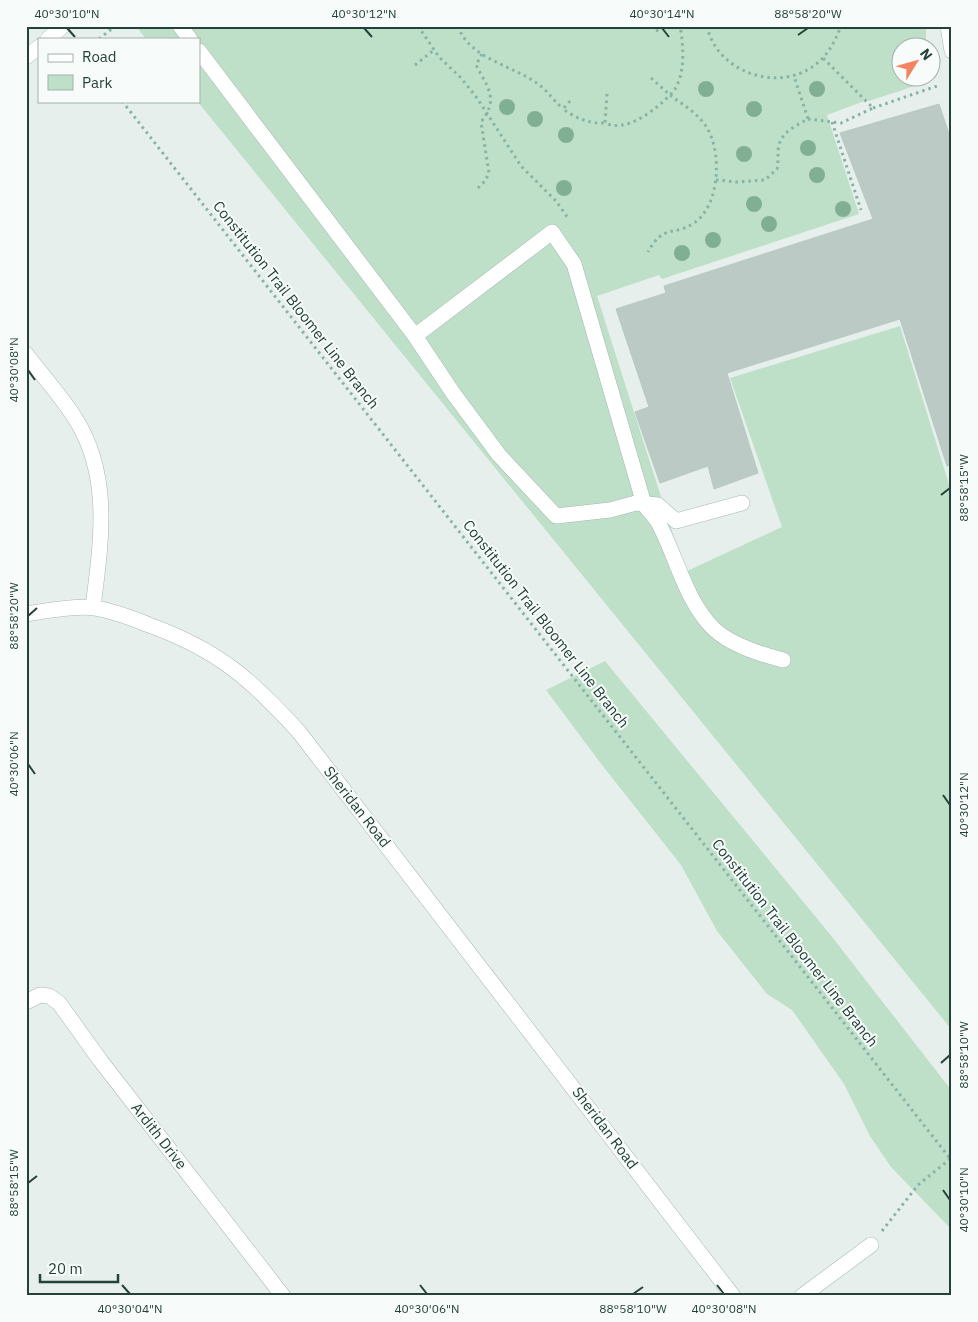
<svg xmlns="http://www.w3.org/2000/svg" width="978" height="1322" font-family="'IBM Plex Sans',sans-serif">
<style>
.green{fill:#bfe0c8}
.building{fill:#bbcac4;stroke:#b8c9c2}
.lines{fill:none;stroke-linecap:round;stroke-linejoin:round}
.service-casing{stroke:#a8b8b2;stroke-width:16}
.minor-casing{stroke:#a8b8b2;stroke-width:16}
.tertiary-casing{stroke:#a8b8b2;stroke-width:16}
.path{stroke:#86b3a5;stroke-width:3;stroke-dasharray:2.5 4;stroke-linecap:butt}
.service{stroke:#fff;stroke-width:15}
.minor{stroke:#fff;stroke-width:15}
.tertiary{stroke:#fff;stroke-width:15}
.tree{fill:#80af93}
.ticks{fill:none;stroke:#24423a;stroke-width:2}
.labels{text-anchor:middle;stroke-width:4;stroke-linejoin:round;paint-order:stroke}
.street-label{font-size:15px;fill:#24423a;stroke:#f7fbf9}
.neatline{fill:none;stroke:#24423a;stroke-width:2}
.ticks-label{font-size:12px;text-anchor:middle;fill:#24423a}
</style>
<rect width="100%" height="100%" fill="#e6efeb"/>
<g class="green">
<polygon points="136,26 926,26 926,47 900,48 900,78 930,78 931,71 933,80 869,101 867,100 827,115 859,214 662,279 659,275 597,296 685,572 782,527 730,378 900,326 952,494 952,1030 197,101 199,101 199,39 146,39"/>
<polygon points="605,661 829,933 952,1091 952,1230 891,1167 870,1136 844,1084 792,1010 767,994 717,931 681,865 602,765 546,690"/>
</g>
<polygon class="building" points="939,104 952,143 952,465 947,466 900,319 727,373 758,473 714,489 708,466 660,483 635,412 649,407 616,309 666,293 664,286 873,219 840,133"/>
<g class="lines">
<g class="service-casing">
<g id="service">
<polyline points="180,26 190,39"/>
<polyline points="948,26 952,51"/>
<polyline points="199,51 415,336 453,393 499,455 556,516 610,510 636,503 658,505 676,521 742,503"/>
<path d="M 415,336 L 552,232 L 574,264 L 644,504 C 648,510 654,516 658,522 C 676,555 685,600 713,628 C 730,645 760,654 783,660"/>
</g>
</g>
<g class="minor-casing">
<g id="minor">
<path d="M 26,354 C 42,375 61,396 75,418 C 112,476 101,543 93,607"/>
<path d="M 26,614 C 46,611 76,605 95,608 C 113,611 132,618 149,625 C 218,650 251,679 299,732 L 733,1296"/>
<polyline points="26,1002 40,995 49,996 59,1003 100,1060 283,1296"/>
<polyline points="802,1296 871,1245"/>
</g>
</g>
<g class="tertiary-casing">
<g id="tertiary">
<polyline points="48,39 63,26"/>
<polyline points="26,57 39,47"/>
</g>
</g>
<g class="path">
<polyline points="418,26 439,57 461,78 477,98 521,166 556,201 568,218"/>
<path d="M 458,26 C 469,59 513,65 538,84 C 548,91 554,101 563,109"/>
<path d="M 707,26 C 716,70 772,91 809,69 C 826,59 834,44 841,26"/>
<polyline points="360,27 361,26"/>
<polyline points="656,31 667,26"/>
<polyline points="99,39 115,26"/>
<polyline points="415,65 434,50"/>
<path d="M 651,78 L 670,95 C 686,80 684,47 680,26"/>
<path d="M 607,94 L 605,123 C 627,133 655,110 670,95 C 683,105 698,113 707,128 C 722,152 720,206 694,223 C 673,237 664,223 648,252"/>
<polyline points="122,101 952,1161"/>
<path d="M 570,101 L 563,109 C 575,118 590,124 605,123"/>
<polyline points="873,108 937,86"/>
<polyline points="808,119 841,123 873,108 823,58"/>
<polyline points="832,122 861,210"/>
<path d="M 716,180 L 737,182 L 765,180 L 777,169 C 779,161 777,153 779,145 C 782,132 797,125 808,119 L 794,76"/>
<path d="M 478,188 L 485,181 L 489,173 L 481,122 C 499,99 488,88 476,65 L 482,54"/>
<polyline points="882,1231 918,1185 950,1159"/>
</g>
<use href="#service" class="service"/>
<use href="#minor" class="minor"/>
<use href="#tertiary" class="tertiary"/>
</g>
<g class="tree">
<circle cx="706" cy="89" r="8"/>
<circle cx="817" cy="89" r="8"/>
<circle cx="507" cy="107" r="8"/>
<circle cx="754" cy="109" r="8"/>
<circle cx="535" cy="119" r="8"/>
<circle cx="566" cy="135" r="8"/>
<circle cx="808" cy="148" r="8"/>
<circle cx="744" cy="154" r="8"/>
<circle cx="817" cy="175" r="8"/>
<circle cx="564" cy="188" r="8"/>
<circle cx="754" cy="204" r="8"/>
<circle cx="843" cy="209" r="8"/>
<circle cx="769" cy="224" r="8"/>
<circle cx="713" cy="240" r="8"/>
<circle cx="682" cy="253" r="8"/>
</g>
<path class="ticks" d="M 67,28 L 75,37M 364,28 L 372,37M 662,28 L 669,37M 798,35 L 808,28M 28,370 L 35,380M 941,495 L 950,488M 28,616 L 37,608M 28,764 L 35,774M 943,795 L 950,805M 941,1063 L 950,1055M 28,1183 L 37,1176M 943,1190 L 950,1200M 122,1285 L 130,1294M 420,1285 L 427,1294M 717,1285 L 724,1294M 633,1294 L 643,1287"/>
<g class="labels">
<g class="street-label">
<text transform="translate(296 305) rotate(52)" y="5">Constitution Trail Bloomer Line Branch</text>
<text transform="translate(546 624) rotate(52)" y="5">Constitution Trail Bloomer Line Branch</text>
<text transform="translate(357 807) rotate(52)" y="5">Sheridan Road</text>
<text transform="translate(795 943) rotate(52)" y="5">Constitution Trail Bloomer Line Branch</text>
<text transform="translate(605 1128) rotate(53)" y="5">Sheridan Road</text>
<text transform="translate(159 1136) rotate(52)" y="5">Ardith Drive</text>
</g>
</g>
<rect width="978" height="1322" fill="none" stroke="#f7fbf9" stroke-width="55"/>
<rect x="38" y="38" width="162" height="65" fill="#f7fbf9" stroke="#a3b1ad"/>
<rect x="48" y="54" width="25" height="8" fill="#ffffff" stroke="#a3b1ad"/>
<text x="82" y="62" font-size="15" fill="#24423a">Road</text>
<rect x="48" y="75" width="25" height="15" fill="#bfe0c8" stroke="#a3b1ad"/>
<text x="82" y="88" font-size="15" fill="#24423a">Park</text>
<g transform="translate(916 62) rotate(53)"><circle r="24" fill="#f7fbf9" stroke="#a3b1ad"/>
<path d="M0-4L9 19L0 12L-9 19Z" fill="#f4845f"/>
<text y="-8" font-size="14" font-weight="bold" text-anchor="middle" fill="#24423a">N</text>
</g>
<path d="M40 1274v8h78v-8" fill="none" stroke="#24423a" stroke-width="2.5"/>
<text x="48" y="1274" font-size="15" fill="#24423a" stroke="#f7fbf9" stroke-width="4" paint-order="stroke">20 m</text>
<rect x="28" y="28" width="922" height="1266" class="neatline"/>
<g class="ticks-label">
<text x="67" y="18">40°30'10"N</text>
<text x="364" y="18">40°30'12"N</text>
<text x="662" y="18">40°30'14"N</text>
<text x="808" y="18">88°58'20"W</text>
<text transform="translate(14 370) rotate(-90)" y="4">40°30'08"N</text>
<text transform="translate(964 488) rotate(-90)" y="4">88°58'15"W</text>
<text transform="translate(14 616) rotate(-90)" y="4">88°58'20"W</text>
<text transform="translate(14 764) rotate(-90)" y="4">40°30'06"N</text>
<text transform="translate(964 805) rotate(-90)" y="4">40°30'12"N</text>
<text transform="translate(964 1055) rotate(-90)" y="4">88°58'10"W</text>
<text transform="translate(14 1183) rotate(-90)" y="4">88°58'15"W</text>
<text transform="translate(964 1200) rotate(-90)" y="4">40°30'10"N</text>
<text x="130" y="1313">40°30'04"N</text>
<text x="427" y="1313">40°30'06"N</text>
<text x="633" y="1313">88°58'10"W</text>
<text x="724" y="1313">40°30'08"N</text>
</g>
</svg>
